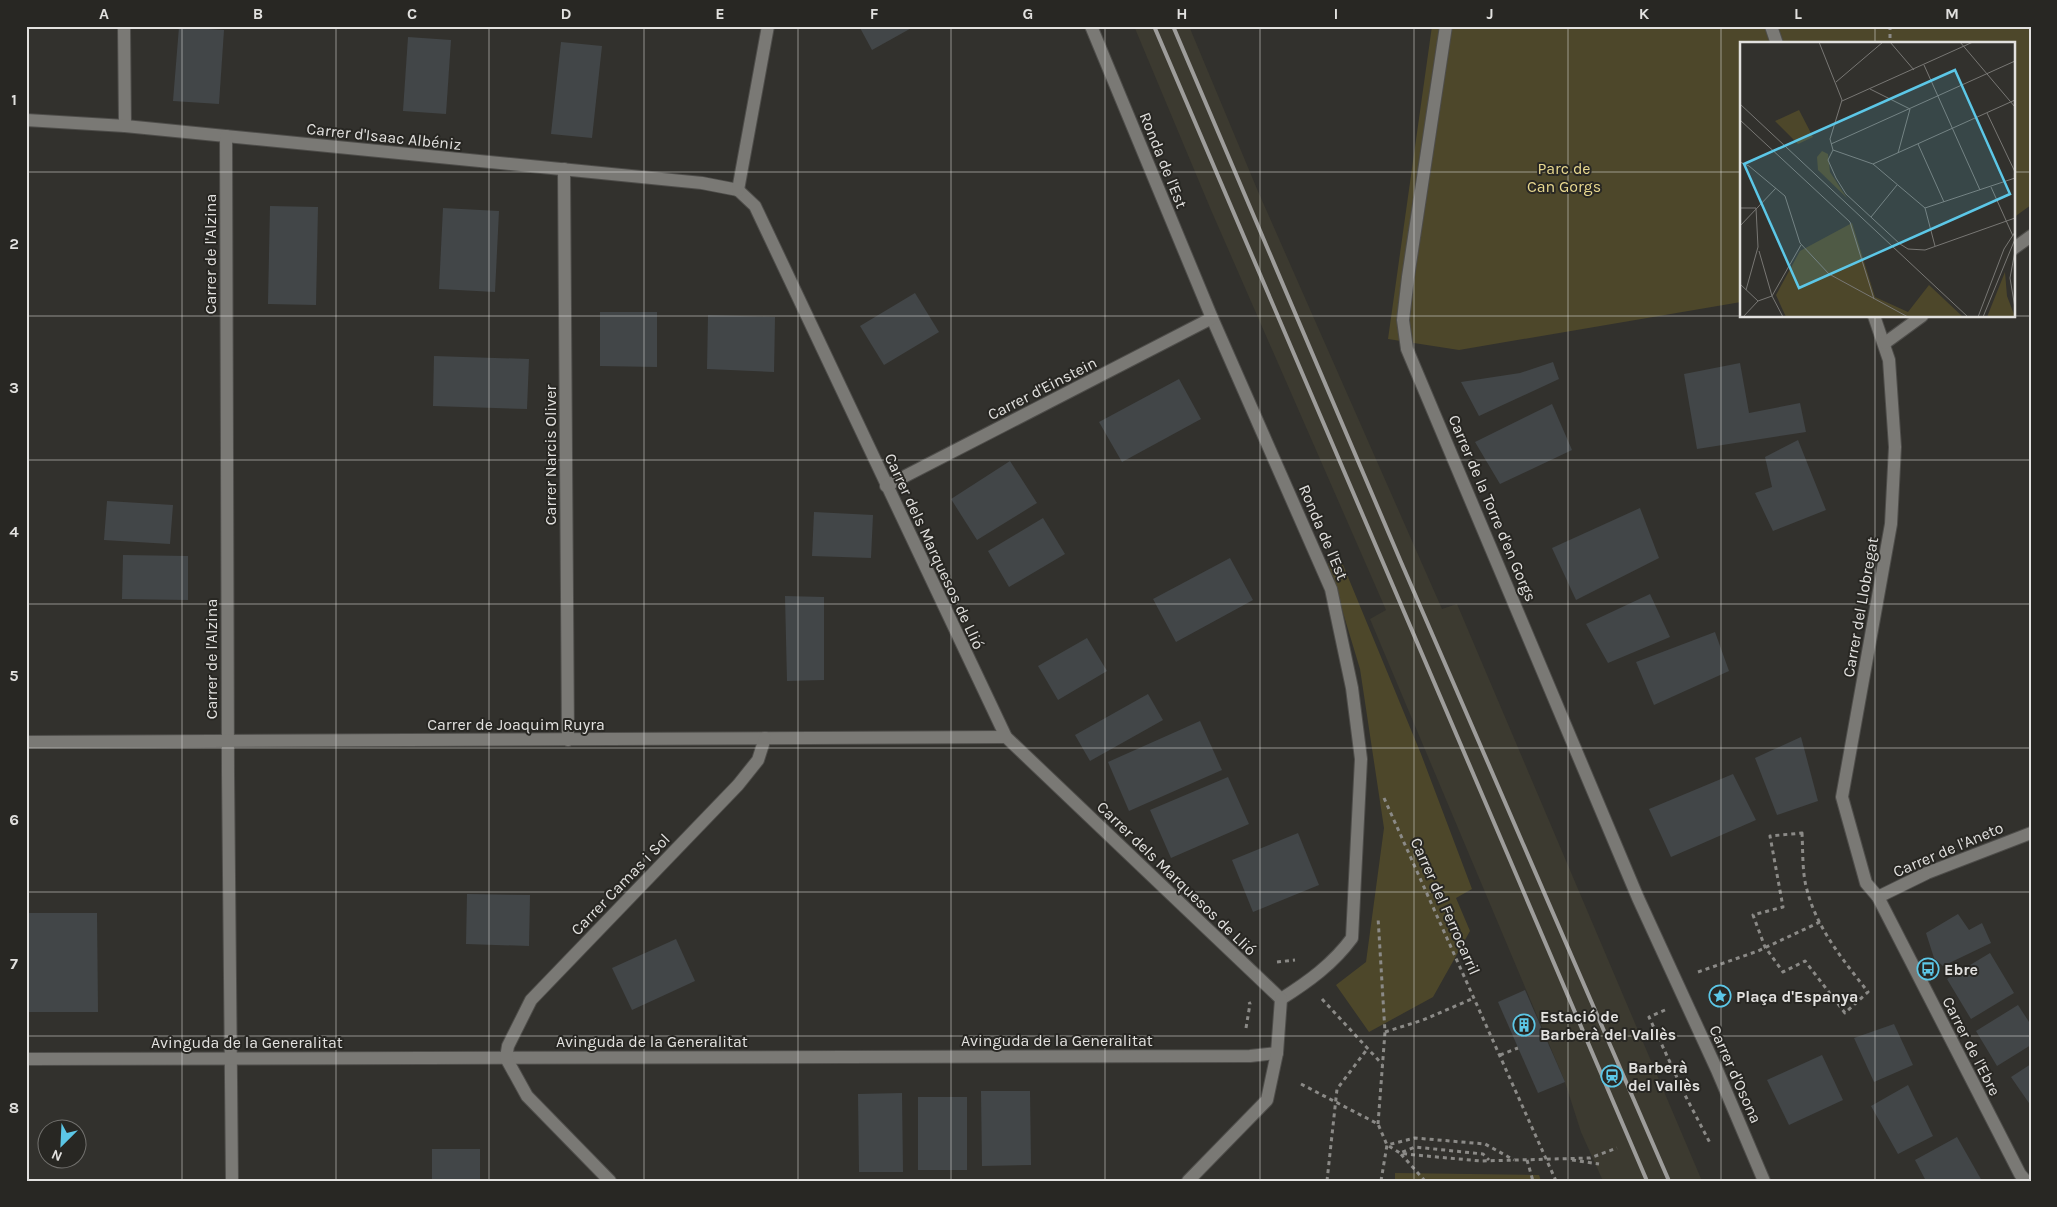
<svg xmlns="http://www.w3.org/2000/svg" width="2057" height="1207" font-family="Karla,sans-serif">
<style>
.built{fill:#3c3a30}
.green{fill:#4d472a}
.building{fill:#424648}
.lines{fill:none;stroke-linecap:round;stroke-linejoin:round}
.minor-casing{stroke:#4e4d4a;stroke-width:14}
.path{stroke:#8b8a87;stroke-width:3;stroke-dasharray:4 4;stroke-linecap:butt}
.minor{stroke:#7a7975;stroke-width:12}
.rail{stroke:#9e9d9b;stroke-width:4}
.grid{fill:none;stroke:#e2e1df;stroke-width:1;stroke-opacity:0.55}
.labels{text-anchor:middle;stroke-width:4;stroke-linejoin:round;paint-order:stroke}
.street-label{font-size:16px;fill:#e2e1df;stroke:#282723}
.park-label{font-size:16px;fill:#e9d990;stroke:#282723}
.poi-label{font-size:16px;font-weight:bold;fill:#e2e1df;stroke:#282723;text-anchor:start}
.inset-road{fill:none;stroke:#787774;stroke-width:1}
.view{fill:#5cc7e7;fill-opacity:0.15;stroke:#5cc7e7;stroke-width:2.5}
.inset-edge{fill:none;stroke:#e2e1df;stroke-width:2.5}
.neatline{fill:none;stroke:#e2e1df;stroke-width:2}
.grid-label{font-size:16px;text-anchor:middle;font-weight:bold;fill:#e2e1df}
</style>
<rect width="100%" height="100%" fill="#32312d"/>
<polygon class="built" points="1134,26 1189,26 1257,189 1442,609 1457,604 1702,1181 1603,1181 1581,1132 1565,1082 1370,619 1386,610 1211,210"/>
<g class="green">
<polygon points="1432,26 2031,26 2031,205 2013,218 2013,44 1741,44 1741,302 1459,350 1388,339"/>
<polygon points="1341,560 1421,754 1472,889 1456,898 1470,931 1433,997 1369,1032 1336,985 1366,962 1384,828 1360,669 1328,563"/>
<polygon points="1395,1173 1539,1175 1541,1181 1395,1181"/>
</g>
<g class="building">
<polygon points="859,26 915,26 872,50"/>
<polygon points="179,27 224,30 219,104 173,101"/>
<polygon points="408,37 451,40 446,114 403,111"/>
<polygon points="561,42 602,46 592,138 551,134"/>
<polygon points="270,206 318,207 316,305 268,304"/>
<polygon points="443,208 499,211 495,292 439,289"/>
<polygon points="915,293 939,332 884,365 860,326"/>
<polygon points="600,312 657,312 657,367 600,366"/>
<polygon points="708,315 775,317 774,372 707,369"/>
<polygon points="434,356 529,359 527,409 433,406"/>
<polygon points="1553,362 1559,379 1479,416 1461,382 1520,373"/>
<polygon points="1740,363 1749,413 1800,403 1806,432 1697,449 1684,374"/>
<polygon points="1179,379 1201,419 1122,462 1099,422"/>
<polygon points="1552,404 1572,450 1500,484 1475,442"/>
<polygon points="1798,440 1826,510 1773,531 1755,493 1772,487 1765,457"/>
<polygon points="1010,461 1037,503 977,540 951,499"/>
<polygon points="107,501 173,505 170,544 104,540"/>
<polygon points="1640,508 1659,558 1576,600 1552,548"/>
<polygon points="814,512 873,515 871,558 812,556"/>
<polygon points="1043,518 1065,554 1009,587 988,551"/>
<polygon points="123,555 188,556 188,600 122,599"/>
<polygon points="1230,558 1253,600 1176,642 1153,599"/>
<polygon points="1650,594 1670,637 1608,663 1586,624"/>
<polygon points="785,596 824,597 824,680 787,681"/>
<polygon points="1715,632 1729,671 1654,705 1636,662"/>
<polygon points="1087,638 1107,671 1058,700 1038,666"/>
<polygon points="1148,694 1163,720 1090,761 1075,735"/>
<polygon points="1200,721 1222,770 1129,811 1108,762"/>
<polygon points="1801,737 1818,801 1777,815 1755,758"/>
<polygon points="1733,774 1756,820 1671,857 1649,809"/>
<polygon points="1228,777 1249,824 1171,858 1150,810"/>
<polygon points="1298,833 1319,885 1253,912 1232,860"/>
<polygon points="467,894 530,895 529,946 466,944"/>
<polygon points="26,913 97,913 98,1012 26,1012"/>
<polygon points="1958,914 1969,930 1982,923 1991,943 1943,966 1934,958 1926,933"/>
<polygon points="676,939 695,981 632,1010 612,968"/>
<polygon points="1990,953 2014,993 1971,1019 1947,979"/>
<polygon points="1525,990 1565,1082 1538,1093 1498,1002"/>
<polygon points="2018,1005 2031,1025 2031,1045 1997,1066 1976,1031"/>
<polygon points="1894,1024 1913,1065 1874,1082 1854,1038"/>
<polygon points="1822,1055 1843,1100 1789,1125 1767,1080"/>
<polygon points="2031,1064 2031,1106 2011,1077"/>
<polygon points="1908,1085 1933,1136 1898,1154 1871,1106"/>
<polygon points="981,1091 1030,1091 1031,1165 982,1166"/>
<polygon points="902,1093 903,1172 859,1172 858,1094"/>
<rect x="918" y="1097" width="49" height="73"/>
<polygon points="1957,1137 1982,1181 1926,1181 1915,1160"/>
<rect x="432" y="1149" width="48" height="32"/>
</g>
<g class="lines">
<g class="minor-casing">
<g id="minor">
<polyline points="124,26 125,126"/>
<path d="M 1091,26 L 1212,318 L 1331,589 L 1352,688 L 1361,759 L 1352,938 C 1333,964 1308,982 1281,999"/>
<polyline points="1446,26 1408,277 1403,320 1407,349 1638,898 1717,1070 1764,1181"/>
<polyline points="1771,26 1777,44"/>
<polyline points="26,120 125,126 702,183 738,190"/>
<polyline points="226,136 228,773 232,1181"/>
<polyline points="564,169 568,740"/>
<polyline points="738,190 755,206 1006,737 1281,999"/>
<polyline points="738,190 768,26"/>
<polyline points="2013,249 2031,236"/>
<polyline points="1874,316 1889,360 1895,447 1891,524 1842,797 1866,883 1878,897 2020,1174 2026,1181"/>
<polyline points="1885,343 1922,316"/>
<polyline points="886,486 1212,318"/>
<polyline points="26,742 1006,737"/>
<polyline points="1878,897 1927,873 2031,833"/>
<polyline points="26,1059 1250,1056 1277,1053"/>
<polyline points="610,1181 527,1096 506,1058 508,1046 531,1000 738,785 758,760 765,738"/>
<polyline points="1188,1181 1267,1100 1277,1053 1281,999"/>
</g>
</g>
<g class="path">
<polyline points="1890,26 1890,44"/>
<polyline points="1384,798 1556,1181"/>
<path d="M 1802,833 C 1803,851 1802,873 1807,890 C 1817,929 1844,961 1868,992 L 1845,1013 L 1805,961 L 1783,972 L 1765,947 L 1753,915 L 1783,907 L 1770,836 Z"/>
<polyline points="1277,962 1295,960"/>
<polyline points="1698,972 1758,951 1820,922"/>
<polyline points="1322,999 1382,1064"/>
<polyline points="1665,1010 1649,1017 1686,1097 1710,1143"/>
<polyline points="1246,1028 1250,1004 1249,1002"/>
<polyline points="1385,1032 1423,1020 1474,998"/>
<polyline points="1500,1055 1518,1048"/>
<polyline points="1301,1084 1378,1124 1387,1145 1400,1153 1415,1155 1481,1161 1590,1158 1617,1148"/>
<polyline points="1378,1124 1385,1032 1378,917"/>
<polyline points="1527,1160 1533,1181"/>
<polyline points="1572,1160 1599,1164"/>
<polyline points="1327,1181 1337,1089 1368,1048"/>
<polyline points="1381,1181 1387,1145 1415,1138 1485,1144 1514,1160"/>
<polyline points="1425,1181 1400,1153 1415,1147 1483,1154 1489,1160"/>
</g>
<use href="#minor" class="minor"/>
<g class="rail">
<polyline points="1154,26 1647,1181"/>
<polyline points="1173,26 1401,562 1669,1181"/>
</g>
</g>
<path class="grid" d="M 182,26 L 182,1181M 336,26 L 336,1181M 489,26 L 489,1181M 644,26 L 644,1181M 798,26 L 798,1181M 951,26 L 951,1181M 1105,26 L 1105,1181M 1260,26 L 1260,1181M 1414,26 L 1414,1181M 1568,26 L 1568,1181M 1721,26 L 1721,1181M 1875,26 L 1875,44M 26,172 L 1741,172M 2013,172 L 2031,172M 26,316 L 1741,316M 1875,316 L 1875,1181M 2013,316 L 2031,316M 26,460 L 2031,460M 26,604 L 2031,604M 26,748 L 2031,748M 26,892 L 2031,892M 26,1036 L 2031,1036"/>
<defs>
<g id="bus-ring" transform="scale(1.125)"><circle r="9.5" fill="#282723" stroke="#5cc7e7" stroke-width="1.5"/><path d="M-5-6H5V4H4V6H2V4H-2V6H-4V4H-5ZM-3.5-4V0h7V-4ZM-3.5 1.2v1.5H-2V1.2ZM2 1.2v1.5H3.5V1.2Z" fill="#5cc7e7"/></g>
<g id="sight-ring" transform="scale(1.125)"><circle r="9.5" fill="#282723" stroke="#5cc7e7" stroke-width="1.5"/><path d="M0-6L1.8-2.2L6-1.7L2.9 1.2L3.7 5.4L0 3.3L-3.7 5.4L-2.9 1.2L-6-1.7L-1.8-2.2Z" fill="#5cc7e7"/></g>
<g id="building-ring" transform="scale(1.125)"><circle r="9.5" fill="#282723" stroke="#5cc7e7" stroke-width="1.5"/><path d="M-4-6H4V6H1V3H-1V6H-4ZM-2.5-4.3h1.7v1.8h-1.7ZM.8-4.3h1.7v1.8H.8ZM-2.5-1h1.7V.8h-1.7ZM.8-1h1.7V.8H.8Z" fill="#5cc7e7"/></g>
<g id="station-ring" transform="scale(1.125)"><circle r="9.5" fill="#282723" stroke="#5cc7e7" stroke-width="1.5"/><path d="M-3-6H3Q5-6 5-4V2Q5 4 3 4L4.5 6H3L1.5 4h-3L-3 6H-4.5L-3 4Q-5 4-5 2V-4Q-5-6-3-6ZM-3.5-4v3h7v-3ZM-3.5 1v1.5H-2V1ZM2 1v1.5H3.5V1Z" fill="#5cc7e7"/></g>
</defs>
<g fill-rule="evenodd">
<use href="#bus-ring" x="1928" y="969"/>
<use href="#sight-ring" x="1720" y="996"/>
<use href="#building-ring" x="1524" y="1025"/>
<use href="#station-ring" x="1612" y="1076"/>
</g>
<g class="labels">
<g class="street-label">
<text transform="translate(384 136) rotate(6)" y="6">Carrer d'Isaac Albéniz</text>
<text transform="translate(1164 160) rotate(68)" y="6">Ronda de l'Est</text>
<text transform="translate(210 254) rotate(-90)" y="6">Carrer de l'Alzina</text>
<text transform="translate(1042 388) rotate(-27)" y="6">Carrer d'Einstein</text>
<text transform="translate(550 455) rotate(-90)" y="6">Carrer Narcis Oliver</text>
<text transform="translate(1493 508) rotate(67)" y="6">Carrer de la Torre d'en Gorgs</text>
<text transform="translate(1324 532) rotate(67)" y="6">Ronda de l'Est</text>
<text transform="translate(935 551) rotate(65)" y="6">Carrer dels Marquesos de Llió</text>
<text transform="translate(1860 607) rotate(-80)" y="6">Carrer del Llobregat</text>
<text transform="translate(211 659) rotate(-90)" y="6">Carrer de l'Alzina</text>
<text x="516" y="730">Carrer de Joaquim Ruyra</text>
<text transform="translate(1948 849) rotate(-23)" y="6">Carrer de l'Aneto</text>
<text transform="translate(1177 878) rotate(44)" y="6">Carrer dels Marquesos de Llió</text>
<text transform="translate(620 884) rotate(-46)" y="6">Carrer Camas i Sol</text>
<text transform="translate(1446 906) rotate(66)" y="6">Carrer del Ferrocarril</text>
<text x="1057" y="1046">Avinguda de la Generalitat</text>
<text x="652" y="1047">Avinguda de la Generalitat</text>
<text x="247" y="1048">Avinguda de la Generalitat</text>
<text transform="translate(1972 1046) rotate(63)" y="6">Carrer de l'Ebre</text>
<text transform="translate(1736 1074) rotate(66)" y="6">Carrer d'Osona</text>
</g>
<g class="park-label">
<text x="1564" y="174">Parc de<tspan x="1564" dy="18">Can Gorgs</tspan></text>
</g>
<g class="poi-label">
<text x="1944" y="975">Ebre</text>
<text x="1736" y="1002">Plaça d'Espanya</text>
<text x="1540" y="1022">Estació de<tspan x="1540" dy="18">Barberà del Vallès</tspan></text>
<text x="1628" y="1073">Barberà<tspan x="1628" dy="18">del Vallès</tspan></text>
</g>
</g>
<g transform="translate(1740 42)">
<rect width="275" height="275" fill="#32312d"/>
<path d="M 59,68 L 73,95 L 58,102 L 35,79 ZM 82,109 L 88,112 L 90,130 L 107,156 L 78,128 L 77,115 ZM 112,181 L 135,255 L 168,270 L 189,243 L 223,275 L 46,275 L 36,253 L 60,209 ZM 265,230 L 267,254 L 275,275 L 247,275 Z" fill="#4d472a"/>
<path class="inset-road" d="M 79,0 L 102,58 L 90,97 L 93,108 L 88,118 L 96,136 L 106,152 L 160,202 L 168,207 L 185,208 L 275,176M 150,0 L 174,28M 220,0 L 275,65M 184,23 L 240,148M 96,40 L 143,0M 130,47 L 170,67 L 158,111M 102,59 L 233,0M 0,62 L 228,275M 247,71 L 275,130M 0,78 L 110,180 L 134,257M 91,102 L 275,19M 178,102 L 204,160M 93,108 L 133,122 L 185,166 L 195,204M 0,120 L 9,124 L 45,154 L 60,201 L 89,232 L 168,275M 133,122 L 275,58M 251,145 L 273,194M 0,166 L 16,166M 185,166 L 275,136M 131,175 L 157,143M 0,184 L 36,146M 19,209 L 32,254 L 43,275M 275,209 L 270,236 L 275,266M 0,242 L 18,259M 6,248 L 18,205 L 16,166M 32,254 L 61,203M 3,275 L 18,259 L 32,254M 238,275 L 264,207 L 275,190M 243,275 L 275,197"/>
<path class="view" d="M 215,28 L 270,152 L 59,246 L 4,122 Z"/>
<rect width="275" height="275" class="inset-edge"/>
</g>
<rect width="2057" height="1207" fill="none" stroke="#282723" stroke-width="55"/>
<g transform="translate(62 1144) rotate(204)"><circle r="24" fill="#282723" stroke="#72716e"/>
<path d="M0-4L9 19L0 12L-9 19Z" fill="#5cc7e7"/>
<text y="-8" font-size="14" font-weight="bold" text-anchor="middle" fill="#e2e1df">N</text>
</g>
<rect x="28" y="28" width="2002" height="1152" class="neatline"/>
<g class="grid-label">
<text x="104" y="19">A</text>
<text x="258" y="19">B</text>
<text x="412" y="19">C</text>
<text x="566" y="19">D</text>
<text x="720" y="19">E</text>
<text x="874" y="19">F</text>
<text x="1028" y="19">G</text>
<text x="1182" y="19">H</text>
<text x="1336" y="19">I</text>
<text x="1490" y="19">J</text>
<text x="1644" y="19">K</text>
<text x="1798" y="19">L</text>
<text x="1952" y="19">M</text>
<text x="14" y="105">1</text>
<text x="14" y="249">2</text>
<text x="14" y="393">3</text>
<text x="14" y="537">4</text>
<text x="14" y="681">5</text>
<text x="14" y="825">6</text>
<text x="14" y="969">7</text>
<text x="14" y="1113">8</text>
</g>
</svg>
